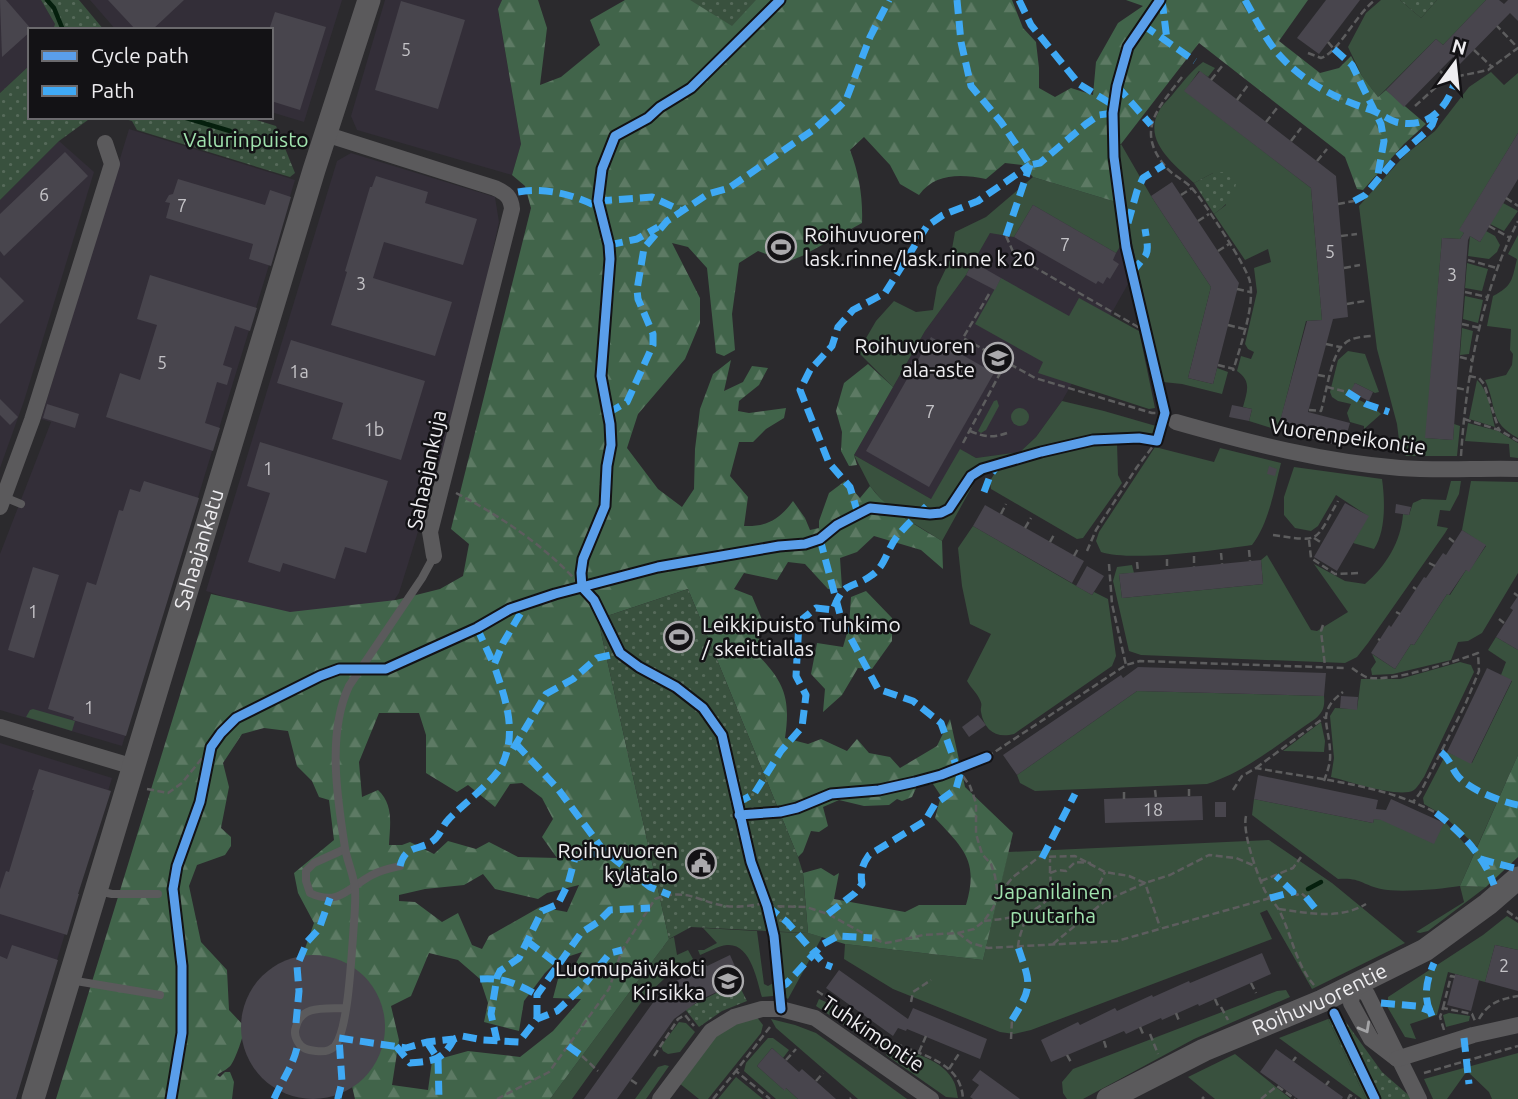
<svg xmlns="http://www.w3.org/2000/svg" width="1518" height="1099" font-family="Ubuntu,sans-serif">
<style>
.built{fill:#332e38}
.green{fill:#39513e}
.forest{fill:url(#forest-firs);fill-rule:evenodd}
.park{fill:url(#park-dots)}
.lines{fill:none;stroke-linecap:round;stroke-linejoin:round}
.stream{stroke:#051f0d;stroke-width:4.5}
.building{fill:#48454d}
.path{stroke:#5d5d5e;stroke-width:2.5;stroke-dasharray:7 3.5;stroke-linecap:butt}
.service{stroke:#5b5a5c;stroke-width:8}
.minor{stroke:#5b5a5c;stroke-width:16}
.secondary{stroke:#5b5a5c;stroke-width:23}
.quiet{stroke:#3fa9f5;stroke-width:7;stroke-dasharray:14 7;stroke-linecap:butt}
.cycleway-casing{stroke:#131215;stroke-width:13}
.cycleway{stroke:#5a9eea;stroke-width:9}
.oneway{stroke:#a4a4a6}
.labels{text-anchor:middle;stroke-width:5;stroke-linejoin:round;paint-order:stroke}
.number-label{font-size:18px;fill:#c4c3c7}
.park-label{font-size:21px;fill:#a0e2ae;stroke:#131215}
.poi-label{font-size:21px;fill:#eeedf0;stroke:#131215;text-anchor:end}
.street-label{font-size:21px;fill:#eeedf0;stroke:#131215}
</style>
<defs>
<pattern id="forest-firs" width="22" height="20" patternUnits="userSpaceOnUse" patternTransform="scale(1.75)"><rect width="22" height="20" fill="#41644a"/><path d="M5 1l3.5 6h-7zM16 11l3.5 6h-7z" fill="#5d7a64"/></pattern>
<pattern id="park-dots" width="8" height="8" patternUnits="userSpaceOnUse" patternTransform="scale(1.75)"><rect width="8" height="8" fill="#39513e"/><path d="M2 2h.1M6 6h.1" fill="none" stroke="#566a5a" stroke-width="1.8" stroke-linecap="round"/></pattern>
</defs>
<rect width="100%" height="100%" fill="#2b2a2d"/>
<g class="built">
<polygon points="0,0 41,0 55,24 53,30 30,30 30,65 0,93"/>
<polygon points="90,0 342,0 304,122 271,112 271,30 116,30"/>
<polygon points="385,0 502,0 498,10 521,144 512,175 357,130 351,116"/>
<polygon points="129,129 295,180 122,746 0,710 0,554 51,422 41,419"/>
<polygon points="59,141 94,172 24,401 0,468 0,200"/>
<polygon points="351,153 495,197 499,222 465,380 399,593 380,621 295,619 206,591 337,161"/>
<polygon points="1036,180 1114,221 1128,284 1062,401 1036,437 1020,452 976,458 971,455 931,499 854,455 925,331 966,275 996,222"/>
<polygon points="0,743 112,778 15,1099 0,1099"/>
</g>
<g class="green">
<polygon points="1381,0 1400,0 1421,18 1437,0 1486,0 1443,45 1436,39 1378,97 1362,76 1348,47 1366,13"/>
<path d="M 1203,62 L 1215,68 L 1208,77 L 1199,71 L 1185,91 L 1311,188 L 1322,320 L 1306,321 L 1278,430 L 1249,421 L 1252,409 L 1243,407 C 1247,392 1252,381 1237,371 L 1241,356 L 1251,359 L 1254,352 L 1248,349 L 1245,344 L 1257,292 L 1254,268 L 1271,262 L 1268,249 L 1245,260 L 1214,214 L 1226,205 L 1213,173 L 1194,183 C 1175,165 1142,141 1159,111 C 1162,105 1168,100 1173,94 C 1182,83 1191,71 1203,62 Z"/>
<polygon points="1491,72 1504,85 1518,73 1518,133 1460,229 1464,233 1460,239 1442,238 1426,438 1453,440 1454,424 1460,426 1457,456 1406,456 1400,448 1397,424 1377,349 1359,206 1405,155 1435,131 1469,87"/>
<polygon points="1121,144 1151,196 1211,287 1188,378 1213,384 1217,368 1228,372 1222,394 1182,384 1163,382 1125,212 1118,147"/>
<polygon points="1033,177 1116,202 1121,245 1116,253 1033,205 1014,237 990,233 966,275 925,331 893,387 858,352 876,321 894,301 916,312 933,310 937,287 950,260 955,232 986,217"/>
<polygon points="1503,203 1518,211 1504,231 1490,224"/>
<polygon points="1486,231 1495,236 1500,245 1497,252 1489,259 1468,256 1470,236 1480,242"/>
<path d="M 1518,235 L 1518,438 C 1488,422 1498,408 1485,380 L 1506,375 L 1512,365 L 1513,354 L 1510,350 L 1511,329 L 1487,326 L 1493,296 C 1513,286 1512,279 1517,259 L 1508,254 Z"/>
<polygon points="1467,263 1488,269 1482,291 1465,288"/>
<polygon points="1001,278 1069,316 1079,298 1139,331 1155,408 1149,409 1038,373 1043,362 975,324"/>
<polygon points="1465,296 1483,300 1478,323 1463,319"/>
<polygon points="1462,328 1473,331 1469,354 1460,355"/>
<path d="M 1348,351 L 1365,354 L 1379,392 L 1375,393 L 1355,383 L 1350,395 C 1360,401 1374,406 1381,414 L 1364,429 L 1364,426 L 1350,422 L 1347,413 L 1351,404 L 1338,401 L 1332,397 L 1330,392 L 1338,360 Z"/>
<path d="M 1477,380 C 1489,391 1491,412 1495,427 L 1469,419 Z"/>
<polygon points="997,400 999,406 986,430 981,433 978,431 994,401"/>
<path d="M 1062,401 L 1104,411 L 1156,426 L 1153,435 L 1111,435 L 1076,438 L 980,465 C 962,475 956,499 938,511 L 885,504 L 870,486 L 854,455 L 931,499 L 960,449 L 976,458 L 1020,452 L 1036,437 Z"/>
<circle cx="1020" cy="417" r="9"/>
<polygon points="1468,423 1498,431 1518,443 1518,458 1510,457 1509,444 1465,441"/>
<polygon points="1117,443 1118,475 1122,483 1083,538 1077,539 991,489 990,481 996,471 1040,456 1088,445"/>
<path d="M 1155,447 L 1214,462 L 1220,448 L 1281,463 C 1274,490 1269,523 1252,545 C 1218,550 1131,562 1101,552 L 1096,541 L 1099,532 Z"/>
<path d="M 1294,467 L 1382,479 C 1385,500 1386,531 1374,549 L 1353,543 L 1368,516 L 1336,495 L 1318,526 L 1311,531 L 1295,528 L 1284,515 L 1284,497 Z"/>
<path d="M 1451,481 L 1461,481 L 1459,494 L 1450,511 L 1440,510 L 1437,526 L 1448,528 L 1445,533 L 1368,643 L 1357,657 L 1345,663 L 1141,655 L 1129,651 L 1113,581 L 1117,567 L 1132,565 L 1134,573 L 1119,574 L 1122,598 L 1263,584 L 1261,560 L 1267,555 L 1311,630 L 1317,631 L 1348,612 L 1314,564 L 1345,581 L 1365,584 C 1386,566 1401,542 1403,514 L 1409,515 L 1413,503 L 1422,499 L 1446,500 Z"/>
<polygon points="1471,481 1518,482 1518,573 1482,633 1468,641 1458,642 1451,660 1393,674 1372,675 1371,669 1376,662 1372,654 1395,669 1411,644 1414,645 1447,594 1450,595 1466,570 1469,571 1486,546 1462,530"/>
<polygon points="974,483 942,541 897,513 936,518 947,515"/>
<path d="M 973,526 L 1092,595 L 1094,592 L 1108,599 L 1116,656 L 1112,666 L 1014,734 C 996,739 984,730 981,712 C 980,706 983,706 980,700 C 977,693 971,688 967,681 L 991,634 L 970,624 L 962,586 L 958,548 Z"/>
<polygon points="1496,637 1518,650 1518,755 1477,847 1444,816 1424,804 1423,798 1447,752 1472,763 1512,681 1501,675 1506,662 1488,650"/>
<path d="M 1460,662 L 1471,665 L 1474,672 L 1424,777 C 1421,781 1418,787 1414,790 C 1400,799 1348,781 1331,777 L 1334,758 L 1330,716 L 1335,708 L 1357,709 L 1361,679 L 1400,679 Z"/>
<path d="M 1137,691 L 1324,696 C 1325,707 1323,712 1315,719 C 1280,742 1248,771 1207,784 L 1035,791 L 1020,783 L 1017,775 Z"/>
<polygon points="33,709 75,721 72,731 26,717 30,710"/>
<polygon points="1321,722 1325,741 1324,752 1283,751"/>
<path d="M 1254,799 L 1373,823 L 1374,819 L 1446,823 L 1474,854 L 1460,886 L 1486,887 L 1428,931 L 1420,933 L 1416,932 L 1464,902 L 1460,886 C 1442,889 1399,893 1381,889 C 1363,885 1360,877 1338,879 L 1252,815 Z"/>
<polygon points="1269,840 1332,883 1405,943 1312,989 1267,910 1260,913 1272,939 1031,1030 1014,1034 1000,1032 893,989 844,959 845,944 983,960 1008,852"/>
<polygon points="1507,916 1518,923 1518,950 1495,945 1485,982 1448,972 1437,1015 1410,1024 1416,1039 1405,1037 1388,1008 1388,997 1483,935"/>
<path d="M 703,928 L 757,931 L 764,984 L 768,986 L 775,982 L 776,991 L 773,996 L 762,997 C 757,981 751,943 727,945 C 718,946 708,952 700,955 L 698,950 L 704,950 L 717,943 Z"/>
<polygon points="779,932 808,933 822,937 788,999 785,997"/>
<polygon points="674,937 677,955 688,950 693,959 665,978 645,997 572,1099 550,1099 669,939"/>
<polygon points="1286,990 1290,997 1194,1039 1083,1099 1067,1099 1063,1093 1062,1082 1073,1069 1277,991"/>
<polygon points="819,999 833,1005 887,1043 883,1051 816,1006"/>
<polygon points="1449,1013 1470,1016 1469,1021 1446,1027 1443,1015"/>
<polygon points="756,1016 763,1025 761,1033 708,1099 699,1099 679,1083 712,1038 729,1027"/>
<polygon points="771,1019 795,1025 816,1033 907,1099 858,1099 776,1028"/>
<polygon points="1328,1019 1366,1099 1362,1099 1279,1038"/>
<polygon points="679,1022 686,1023 695,1032 680,1052 668,1054 663,1051 661,1046"/>
<polygon points="768,1038 773,1038 789,1050 783,1058 772,1048 757,1066 784,1090 786,1088 798,1099 776,1099 744,1071 746,1063"/>
<path d="M 891,1046 C 912,1052 944,1060 954,1082 C 956,1086 957,1093 958,1098 L 946,1097 L 886,1055 Z"/>
<polygon points="1518,1053 1518,1099 1492,1099 1489,1092 1467,1071 1447,1099 1433,1099 1424,1079"/>
<polygon points="1235,1054 1291,1099 1215,1099 1188,1077"/>
<polygon points="665,1065 669,1066 646,1099 635,1099 658,1067"/>
<polygon points="736,1077 763,1099 718,1099"/>
</g>
<g class="forest">
<path d="M 502,0 L 538,0 L 547,28 L 540,85 L 561,77 L 600,45 L 590,20 L 625,0 L 1012,0 L 1023,28 L 1036,42 L 1039,68 L 1039,88 L 1055,97 L 1071,88 L 1093,95 L 1096,62 L 1118,23 L 1143,6 L 1126,0 L 1308,0 L 1279,41 L 1320,73 L 1339,68 L 1351,56 L 1362,76 L 1378,97 L 1386,90 L 1426,124 L 1404,144 L 1363,190 L 1357,189 L 1345,157 L 1199,43 L 1121,144 L 1110,145 L 1116,202 L 1033,177 L 1022,165 L 1005,163 L 986,179 C 961,174 935,173 919,195 L 900,184 L 890,165 L 864,137 L 850,150 C 859,174 863,197 862,223 L 802,256 L 787,262 L 758,251 L 739,263 L 732,314 L 735,350 L 724,356 L 716,353 L 707,268 L 688,247 L 672,243 L 700,298 L 700,323 L 685,359 L 638,414 L 627,448 L 658,489 L 682,507 L 694,489 L 695,449 L 700,409 L 713,374 L 731,360 L 724,391 L 743,382 L 752,366 L 768,368 L 759,385 L 739,401 L 738,411 L 749,413 L 786,408 L 784,418 L 766,429 L 753,442 L 739,442 L 730,476 L 748,497 L 744,526 C 767,527 780,519 793,501 L 805,518 L 810,530 L 819,528 L 819,521 L 829,493 L 845,481 L 860,498 L 870,486 C 888,511 916,525 942,541 L 943,569 L 921,550 L 874,536 L 857,552 L 840,558 L 842,588 L 828,589 L 805,564 L 788,562 L 777,580 L 744,573 L 734,589 L 752,596 L 763,622 L 756,653 C 784,682 791,697 785,738 L 808,744 L 821,739 L 847,751 L 857,739 L 869,753 L 890,757 L 900,768 L 937,746 L 950,719 L 965,787 L 1013,833 L 983,960 L 845,944 L 808,933 L 803,873 L 821,868 L 834,876 L 839,873 L 834,899 L 905,912 L 919,905 L 966,905 C 979,861 964,849 935,818 L 941,796 L 933,784 L 917,786 L 912,797 L 902,801 L 897,799 L 889,805 L 864,806 L 839,800 L 823,807 L 828,826 L 819,832 L 811,831 L 803,852 L 798,857 L 688,589 L 598,619 L 669,939 L 550,1099 L 355,1099 L 347,1065 L 319,1061 L 278,1048 L 276,1021 L 284,994 L 302,957 L 314,923 L 298,893 L 294,873 L 334,840 L 329,800 L 319,797 L 312,781 L 297,766 L 288,731 L 264,728 L 242,734 L 223,763 L 229,787 L 221,828 L 231,837 L 231,846 L 225,855 L 197,865 L 189,886 L 201,942 L 227,970 L 229,1010 L 245,1027 C 243,1037 236,1058 231,1065 C 228,1069 221,1072 217,1075 L 220,1077 L 225,1072 L 230,1072 L 234,1082 L 232,1099 L 56,1099 L 211,594 L 290,612 L 396,600 L 440,589 L 463,576 L 469,544 L 451,529 L 531,208 L 525,186 L 512,175 L 521,144 L 498,9 ZM 379,713 L 419,713 L 426,735 L 426,773 L 457,792 L 468,785 L 495,807 L 510,784 L 522,783 L 542,798 L 553,819 L 542,837 L 557,858 L 518,857 L 489,842 L 476,849 L 448,841 L 434,854 L 410,842 L 402,845 L 389,845 C 390,824 394,805 378,790 L 362,797 L 359,762 ZM 483,874 L 495,889 L 538,899 L 547,893 L 579,885 L 567,912 L 540,907 L 489,936 L 482,949 L 472,945 L 458,913 L 442,922 L 415,902 L 399,901 L 399,895 L 425,889 L 464,885 ZM 582,952 L 576,963 L 558,979 L 553,998 L 581,999 L 553,1031 L 520,1057 L 468,1051 L 432,1061 L 428,1090 L 392,1085 L 399,1040 L 391,1006 L 411,996 L 429,953 L 458,960 L 480,979 L 488,1003 L 484,1022 L 519,1031 L 524,1001 L 545,973 L 558,960 Z"/>
<polygon points="868,364 893,387 854,455 857,465 849,466 841,451 842,432 836,411 844,383"/>
<polygon points="866,591 892,618 892,641 872,669 858,668 842,695 823,712 825,689 811,674 817,643 843,647 849,626 851,597"/>
<polygon points="1518,755 1518,857 1486,887 1460,886"/>
</g>
<g class="park">
<polygon points="41,0 79,0 104,30 53,30 55,24"/>
<polygon points="690,0 756,0 732,26"/>
<polygon points="1400,0 1437,0 1421,18"/>
<polygon points="30,65 30,117 92,117 59,141 0,200 0,93"/>
<polygon points="118,117 247,117 276,126 295,173 290,177 137,130 132,121"/>
<path d="M 1223,172 L 1231,176 L 1236,184 C 1233,199 1226,205 1214,214 L 1194,183 L 1213,173 Z"/>
<polygon points="688,589 798,857 803,873 808,933 691,927 669,939 598,619"/>
<polygon points="734,984 735,987 741,989 747,1001 722,1011 699,1027 685,1009"/>
<polygon points="1328,1019 1345,1021 1382,1072 1413,1099 1366,1099"/>
</g>
<g class="lines">
<g class="stream">
<polyline points="47,0 54,8 63,30"/>
<polyline points="183,117 230,131"/>
<polyline points="1308,889 1321,882"/>
</g>
</g>
<g class="building">
<polygon points="0,0 6,0 32,30 2,57"/>
<polygon points="108,0 184,0 152,30 136,30"/>
<polygon points="1326,0 1360,0 1319,54 1297,38"/>
<polygon points="1486,0 1499,0 1504,4 1508,0 1518,0 1518,21 1510,13 1460,64 1453,57 1404,107 1386,90 1436,39 1443,45"/>
<polygon points="401,1 465,20 438,109 375,90"/>
<polygon points="275,12 326,27 300,110 271,101 271,30 269,30"/>
<polygon points="1200,71 1336,176 1348,317 1333,319 1308,412 1350,423 1343,447 1302,436 1304,427 1280,421 1307,321 1322,320 1311,188 1184,91"/>
<polygon points="1518,133 1518,179 1480,242 1470,236 1468,240 1453,440 1425,438 1442,238 1460,239 1464,233 1459,230"/>
<polygon points="65,152 88,176 4,256 0,251 0,214"/>
<polygon points="376,176 428,192 425,203 477,219 463,265 384,242 373,278 452,302 435,356 331,325 347,272 345,271 370,187 372,187"/>
<polygon points="178,179 265,205 270,190 291,197 271,266 249,259 253,244 166,218 170,203 165,202 169,195 173,194"/>
<polygon points="1172,182 1239,283 1213,384 1188,378 1211,287 1151,196"/>
<polygon points="1033,205 1116,253 1113,260 1119,264 1110,279 1107,277 1103,284 1098,281 1096,284 1014,237"/>
<polygon points="973,262 1001,278 995,290 966,275"/>
<polygon points="150,275 257,308 250,331 235,326 223,365 232,368 227,385 217,382 205,423 220,428 213,451 106,417 120,373 140,380 157,325 137,319"/>
<polygon points="0,277 24,301 0,324"/>
<polygon points="931,337 994,373 929,487 866,451"/>
<polygon points="291,340 425,381 401,460 332,439 343,403 277,383"/>
<polygon points="1355,383 1373,392 1369,401 1350,392"/>
<polygon points="0,399 18,417 10,425 0,415"/>
<polygon points="47,404 79,414 75,428 43,418"/>
<polygon points="1232,405 1252,409 1249,421 1229,417"/>
<polygon points="260,442 388,481 366,553 345,547 335,579 283,563 280,572 248,562 270,493 247,486"/>
<polygon points="1269,466 1277,469 1275,476 1267,474"/>
<polygon points="144,481 199,498 126,736 73,720 74,717 48,709 87,582 96,585 119,510 123,511 130,489 140,492"/>
<polygon points="1345,503 1369,516 1337,571 1314,557"/>
<polygon points="1396,504 1411,507 1409,515 1395,513"/>
<polygon points="985,505 1084,561 1072,583 973,526"/>
<polygon points="1462,530 1486,545 1469,572 1466,570 1449,595 1447,594 1414,645 1411,644 1395,669 1371,653 1389,625 1391,627 1424,577 1426,578 1443,553 1446,555"/>
<polygon points="1261,560 1263,584 1122,598 1119,574"/>
<polygon points="1087,566 1104,576 1092,595 1076,586"/>
<polygon points="33,567 59,575 34,658 8,650"/>
<polygon points="1518,596 1518,650 1496,637 1513,610 1510,608"/>
<polygon points="1138,667 1326,673 1324,696 1137,691 1017,775 1003,755 1121,675 1123,678"/>
<polygon points="1487,668 1512,680 1471,764 1447,752"/>
<polygon points="1341,696 1358,697 1357,710 1340,708"/>
<polygon points="978,715 986,725 969,737 962,727"/>
<polygon points="39,769 111,791 78,894 79,894 67,935 0,914 0,889 6,871 9,872 34,790 32,790"/>
<polygon points="1258,775 1378,800 1376,809 1386,810 1391,799 1444,823 1434,844 1381,820 1374,819 1373,823 1254,799"/>
<polygon points="1202,796 1203,820 1105,823 1104,799"/>
<rect x="1215" y="802" width="11" height="15"/>
<polygon points="708,853 713,867 694,872 690,858"/>
<polygon points="12,945 58,960 16,1099 0,1099 0,956 7,959"/>
<polygon points="1495,945 1518,950 1518,991 1485,982"/>
<polygon points="1262,953 1271,974 1199,1006 1198,1004 1162,1020 1161,1018 1126,1034 1124,1031 1051,1062 1041,1040 1078,1022 1080,1025 1115,1008 1117,1011 1152,995 1153,997 1189,981 1190,983"/>
<polygon points="730,955 737,971 734,972 738,982 700,1000 674,1019 617,1099 584,1099 657,997 676,981"/>
<circle cx="313" cy="1027" r="72"/>
<polygon points="839,970 908,1019 913,1008 987,1039 980,1059 907,1029 906,1031 898,1028 893,1036 826,988"/>
<polygon points="1455,974 1479,980 1471,1011 1447,1005"/>
<polygon points="772,1048 799,1072 802,1069 836,1099 798,1099 786,1088 785,1091 757,1066"/>
<polygon points="1276,1049 1343,1097 1342,1099 1298,1099 1260,1072"/>
<polygon points="980,1070 1020,1099 973,1099 970,1097 979,1085 972,1080"/>
</g>
<g class="lines">
<g class="path">
<polyline points="1328,42 1334,49"/>
<polyline points="1474,50 1492,67"/>
<path d="M 1308,53 L 1321,58 C 1338,53 1357,13 1375,0"/>
<polyline points="1440,71 1447,78"/>
<path d="M 1182,77 C 1159,107 1135,130 1165,166 C 1171,174 1182,179 1190,186 C 1201,197 1248,268 1250,282 C 1255,306 1240,347 1233,371"/>
<polyline points="1211,80 1223,65"/>
<polyline points="1237,100 1248,85"/>
<polyline points="1415,106 1445,79 1488,70 1518,48 1497,26"/>
<polyline points="1266,122 1277,108"/>
<polyline points="1291,141 1301,128"/>
<polyline points="1317,161 1327,149"/>
<polyline points="1181,195 1192,188"/>
<polyline points="1506,198 1518,206"/>
<polyline points="1338,204 1354,201"/>
<polyline points="1198,221 1209,214"/>
<polyline points="1489,226 1510,238"/>
<polyline points="1006,236 1015,256 1145,331"/>
<polyline points="1341,236 1357,234"/>
<polyline points="1218,251 1229,244"/>
<polyline points="1468,260 1497,268"/>
<polyline points="1344,268 1360,265"/>
<polyline points="1237,289 1250,292"/>
<polyline points="1465,292 1487,297"/>
<polyline points="989,294 963,338 1035,378 1152,413 1165,413"/>
<polyline points="1347,304 1365,301"/>
<polyline points="1462,324 1480,328"/>
<polyline points="1228,325 1244,329"/>
<polyline points="1326,344 1340,347"/>
<polyline points="1460,357 1472,360"/>
<polyline points="1218,365 1234,369"/>
<polyline points="1318,375 1329,377"/>
<polyline points="1469,376 1479,378 1484,384 1499,430"/>
<polyline points="1327,387 1347,392"/>
<polyline points="1457,388 1467,390"/>
<path d="M 1309,410 L 1321,411 C 1326,394 1331,356 1343,345 C 1351,337 1361,337 1371,336"/>
<polyline points="1464,419 1499,430 1518,441"/>
<path d="M 970,431 C 984,437 993,438 1007,433"/>
<polyline points="963,443 1006,362"/>
<path d="M 1461,456 C 1466,376 1481,294 1518,221"/>
<path d="M 456,493 C 501,516 549,549 582,587"/>
<polyline points="1001,514 1006,504"/>
<polyline points="1025,528 1031,518"/>
<path d="M 1273,535 C 1322,542 1314,543 1338,501"/>
<polyline points="1314,538 1322,543"/>
<polyline points="1449,538 1454,542"/>
<polyline points="1309,540 1311,558 1335,574 1361,573"/>
<polyline points="1050,542 1055,533"/>
<polyline points="1249,550 1250,561"/>
<polyline points="1087,551 1096,530 1137,467 1157,441"/>
<polyline points="1221,553 1222,564"/>
<polyline points="1074,556 1079,547"/>
<polyline points="1194,556 1194,567"/>
<polyline points="1167,559 1167,569"/>
<polyline points="1137,562 1138,572"/>
<polyline points="1429,563 1435,566"/>
<polyline points="1109,564 1112,604 1126,665"/>
<polyline points="1413,587 1416,589"/>
<polyline points="1514,593 1518,596"/>
<polyline points="1396,612 1400,614"/>
<polyline points="1499,619 1504,623"/>
<polyline points="1323,625 1321,631 1325,666"/>
<polyline points="1378,639 1380,640"/>
<path d="M 1352,668 C 1356,671 1362,675 1366,677 C 1388,684 1456,661 1478,653 L 1479,671 L 1465,705 L 1420,793 L 1413,802"/>
<polyline points="987,757 1126,665 1140,661 1346,668"/>
<polyline points="957,768 970,786 976,803 976,834 982,854 991,864 995,876 998,895"/>
<polyline points="1256,768 1325,717"/>
<path d="M 1324,781 C 1327,772 1331,763 1330,753 C 1330,725 1315,713 1343,692"/>
<polyline points="147,789 168,793 182,783 211,747"/>
<polyline points="1189,789 1189,797"/>
<polyline points="1155,790 1156,798"/>
<path d="M 1233,790 L 1242,776 L 1256,768 C 1314,779 1384,784 1436,813"/>
<polyline points="1124,799 1124,792"/>
<path d="M 1246,816 C 1242,833 1257,873 1264,889 C 1268,898 1276,903 1280,912 C 1292,936 1296,965 1314,985"/>
<polyline points="1050,873 1050,859"/>
<polyline points="1261,881 1293,868 1301,857"/>
<polyline points="1293,892 1297,895 1301,893 1306,897"/>
<polyline points="1052,894 1050,873 1058,870 1066,871 1075,862 1091,863"/>
<polyline points="767,906 806,907 828,914 872,938 884,943 892,942 923,935 958,933 974,929 984,921 993,908 998,895 1013,877 1039,857 1075,856 1105,872 1129,876 1145,883 1170,875 1209,855 1236,858 1255,866"/>
<path d="M 1279,909 C 1308,913 1340,920 1366,904"/>
<polyline points="1507,911 1518,919"/>
<path d="M 984,921 C 1010,918 1035,917 1052,894 L 1066,895 L 1098,887 L 1105,872"/>
<polyline points="958,933 971,943 988,948 1117,941 1270,898"/>
<polyline points="1053,944 1105,901 1145,883 1160,927"/>
<path d="M 1018,947 C 1019,933 1026,924 1025,913"/>
<polyline points="702,961 706,967"/>
<polyline points="1251,983 1256,993"/>
<path d="M 817,991 C 840,1006 862,1024 885,1038 C 914,1055 961,1058 963,1099"/>
<polyline points="1215,999 1219,1008"/>
<polyline points="911,1002 913,992 931,980"/>
<polyline points="1221,1007 1228,1020"/>
<polyline points="1443,1008 1451,976 1455,977"/>
<polyline points="1176,1013 1179,1021"/>
<path d="M 1479,1019 C 1488,1003 1500,999 1518,996"/>
<polyline points="770,1027 736,1071 770,1099"/>
<polyline points="1140,1027 1144,1036"/>
<polyline points="1444,1030 1440,1017 1443,1008 1472,1014 1475,1021"/>
<polyline points="1150,1034 1158,1054"/>
<polyline points="1011,1039 1012,1020"/>
<polyline points="1104,1041 1107,1051"/>
<polyline points="919,1052 926,1036"/>
<polyline points="1067,1055 1072,1064"/>
<polyline points="582,1056 598,1071"/>
<polyline points="654,1056 678,1019 685,1015 694,1026"/>
<polyline points="786,1060 796,1049"/>
<polyline points="1293,1061 1296,1057"/>
<polyline points="949,1069 960,1052"/>
<polyline points="1424,1073 1518,1046"/>
<polyline points="631,1080 637,1084"/>
<polyline points="816,1081 823,1073"/>
<polyline points="1326,1085 1329,1081"/>
<path d="M 497,1099 L 549,1072 L 609,989 L 622,950 L 655,899 C 687,887 698,902 726,906 C 740,908 753,905 766,903"/>
<polyline points="713,1099 736,1071"/>
<polyline points="850,1099 851,1098"/>
<polyline points="1202,1099 1204,1097"/>
<polyline points="1261,1099 1277,1086 1295,1099"/>
<polyline points="1348,1099 1350,1095 1356,1099"/>
</g>
<g class="service">
<polyline points="4,497 21,504"/>
<path d="M 345,849 L 314,863 L 306,871 L 306,881 L 310,893 C 339,907 349,887 372,875 C 381,870 391,868 400,866"/>
<polyline points="98,891 112,894 158,894"/>
<polyline points="70,980 160,995"/>
<path d="M 345,1008 C 327,1009 301,1004 296,1027 C 294,1032 295,1037 298,1042 C 302,1049 308,1050 316,1051 C 323,1052 330,1051 335,1046 C 348,1029 351,961 353,937 C 354,921 356,904 355,889 C 354,875 347,861 345,848 C 337,797 327,733 349,686 L 422,578 L 434,556"/>
</g>
<g class="minor">
<path d="M 325,134 L 495,188 C 506,193 511,197 512,209 L 430,532 L 434,556"/>
<path d="M 1176,422 C 1250,443 1323,462 1400,468 C 1440,471 1479,468 1518,469"/>
<polyline points="0,507 32,420 112,164 105,143"/>
<polyline points="0,727 134,767"/>
<polyline points="1397,1059 1371,1039 1351,1003 1353,986 1367,994 1419,1099"/>
<polyline points="1397,1059 1473,1035 1518,1025"/>
<polyline points="660,1099 711,1031 734,1017 762,1009 781,1009 815,1018 931,1099"/>
</g>
<g class="secondary">
<path id="s1" d="M 33,1099 L 314,170 L 369,0"/>
<path id="s2" d="M 1108,1099 L 1204,1050 L 1322,1001 L 1425,950 L 1488,904 L 1518,878"/>
</g>
<g class="quiet">
<polyline points="957,0 961,42 971,86 1001,122 1030,165 1040,163 1086,124 1099,115 1113,113"/>
<polyline points="1019,0 1031,25 1079,84 1113,105"/>
<polyline points="1162,0 1167,40"/>
<path d="M 1245,0 C 1256,19 1267,43 1283,59 C 1307,84 1339,100 1371,110 C 1380,113 1387,119 1396,122 C 1429,130 1449,107 1456,77"/>
<polyline points="1143,25 1195,61"/>
<polyline points="1334,49 1352,65 1381,124 1384,141 1377,180"/>
<polyline points="1117,86 1151,125"/>
<path d="M 518,192 C 546,187 575,195 600,208"/>
<polyline points="598,201 652,197 682,211"/>
<polyline points="1354,201 1365,195 1396,158 1426,132 1432,125 1435,117"/>
<polyline points="1128,223 1137,191 1143,178 1164,165"/>
<polyline points="1006,236 1030,165"/>
<polyline points="609,245 637,239 658,227"/>
<path d="M 1132,273 C 1148,250 1150,260 1145,229"/>
<polyline points="1347,392 1366,404 1389,412"/>
<polyline points="608,413 627,402 653,345 653,334 638,299 637,290 644,248 667,221 708,194 729,188 813,130 838,108 846,100 870,37 889,0"/>
<polyline points="984,492 990,476 997,466"/>
<polyline points="858,514 850,487 829,463 800,390 810,370 832,346 838,327 853,310 885,293 927,226 943,215 978,201 1030,165"/>
<polyline points="820,539 842,622 878,689 913,701 941,723 957,768"/>
<polyline points="477,628 494,665"/>
<polyline points="516,744 558,789 604,851 650,887 670,895"/>
<polyline points="513,749 546,694 573,679 597,658 620,653"/>
<path d="M 1441,752 C 1450,759 1451,767 1457,775 C 1467,789 1502,802 1518,805"/>
<path d="M 737,803 L 754,794 L 781,751 L 802,727 L 806,695 L 796,676 L 799,622 L 816,608 L 833,610 C 844,579 852,590 872,575 C 885,566 887,550 896,538 C 905,526 919,513 931,502"/>
<path d="M 1436,813 C 1460,831 1484,856 1494,885"/>
<polyline points="1042,858 1075,794"/>
<polyline points="1480,859 1514,868"/>
<path d="M 400,866 C 406,842 423,852 436,838 C 441,833 443,825 448,820 C 461,806 494,781 502,765 C 518,731 505,698 494,665 L 503,643 L 526,604"/>
<polyline points="1306,897 1319,913"/>
<polyline points="1270,898 1293,892 1276,876"/>
<polyline points="767,906 787,922 824,964 832,967"/>
<path d="M 828,914 L 855,893 L 862,884 C 860,872 862,865 869,855 L 925,821 L 935,804 L 956,789 L 961,771"/>
<polyline points="527,941 560,966"/>
<path d="M 480,979 C 502,977 518,984 537,995"/>
<polyline points="779,988 786,984 823,944 838,936 872,938"/>
<polyline points="1381,1003 1416,1006 1430,1011 1432,1016"/>
<path d="M 1430,1011 C 1423,995 1427,979 1434,963"/>
<polyline points="537,1019 537,995 581,933 598,922 610,910 650,908"/>
<path d="M 1012,1020 C 1033,986 1031,985 1018,947"/>
<polyline points="296,1023 299,991 297,966 307,942 319,929 330,898"/>
<polyline points="1464,1038 1469,1084"/>
<polyline points="497,1041 491,1014 497,977 500,971 519,958 542,911 558,904 568,884 575,858 604,851"/>
<polyline points="427,1042 438,1059 439,1099"/>
<path d="M 396,1046 L 410,1063 C 434,1061 442,1061 454,1039"/>
<polyline points="568,1046 582,1056"/>
<path d="M 274,1099 C 283,1078 294,1065 298,1043"/>
<polyline points="340,1099 338,1098 342,1082 339,1038 406,1048 427,1042 454,1039 462,1036 483,1040 519,1042 537,1019 557,1011 583,986 610,953 622,950"/>
</g>
<g class="cycleway-casing">
<g id="cycleway">
<polyline points="780,0 691,88 660,107 648,118 615,136 602,169 598,201 609,245 610,259 601,376 610,424 611,445 607,466 605,506 583,559 581,573 582,587 594,600 620,653 639,667 676,687 703,708 722,735 751,862 767,906 774,936 781,1009"/>
<polyline points="739,815 780,812 797,808 831,794 879,790 915,782 941,775 987,757"/>
<polyline points="1334,1013 1375,1099"/>
<polyline points="171,1099 182,1033 182,966 173,889 177,866 200,802 211,747 221,733 236,718 320,676 339,669 386,669 477,628 510,609 555,594 658,567 779,546 805,544 820,539 837,525 870,508 930,514 941,513 949,509 971,476 982,469 1041,452 1093,440 1139,438 1157,441 1165,413 1126,247 1114,157 1113,113 1117,86 1128,47 1160,0"/>
</g>
</g>
<use href="#cycleway" class="cycleway"/>
</g>
<defs><path id="oneway-chevron" d="M-2-3.5L2.5 0L-2 3.5" fill="none" stroke-width="1.6" stroke-linecap="round" stroke-linejoin="round" transform="scale(1.75)"/></defs>
<use class="oneway" href="#oneway-chevron" transform="translate(1365 1028) rotate(61)"/>
<defs>
<g id="stadium-ring" transform="scale(1.575)"><circle r="9.5" fill="#131215" stroke="#aaa9ac" stroke-width="1.5"/><path d="M0-5a6.5 5 0 1 0 0 10a6.5 5 0 1 0 0-10ZM-3.5-1.8h7v3.6h-7Z" fill="#aaa9ac"/></g>
<g id="school-ring" transform="scale(1.575)"><circle r="9.5" fill="#131215" stroke="#aaa9ac" stroke-width="1.5"/><path d="M0-5L7-2L0 1L-7-2ZM-4 1L0 2.5L4 1V4Q0 6-4 4Z" fill="#aaa9ac"/></g>
<g id="civic-ring" transform="scale(1.575)"><circle r="9.5" fill="#131215" stroke="#aaa9ac" stroke-width="1.5"/><path d="M-.6-6.5H3V-4.5H.6V-3L4-1V1h2V6H-6V1h2V-1L-.6-3ZM-1.2 2.5V6h2.4V2.5Z" fill="#aaa9ac"/></g>
</defs>
<g fill-rule="evenodd">
<use href="#stadium-ring" x="781" y="247"/>
<use href="#school-ring" x="998" y="358"/>
<use href="#stadium-ring" x="679" y="637"/>
<use href="#civic-ring" x="701" y="863"/>
<use href="#school-ring" x="728" y="981"/>
</g>
<g class="labels">
<g class="number-label">
<text x="406" y="56">5</text>
<text x="44" y="201">6</text>
<text x="182" y="212">7</text>
<text x="1065" y="251">7</text>
<text x="1330" y="258">5</text>
<text x="1452" y="281">3</text>
<text x="361" y="290">3</text>
<text x="162" y="369">5</text>
<text x="299" y="378">1a</text>
<text x="930" y="418">7</text>
<text x="374" y="436">1b</text>
<text x="268" y="475">1</text>
<text x="33" y="618">1</text>
<text x="89" y="714">1</text>
<text x="1153" y="816">18</text>
<text x="1504" y="972">2</text>
</g>
<g class="park-label">
<text x="246" y="147">Valurinpuisto</text>
<text x="1053" y="899">Japanilainen<tspan x="1053" dy="24">puutarha</tspan></text>
</g>
<g class="poi-label">
<text x="804" y="242" text-anchor="start">Roihuvuoren<tspan x="804" dy="24">lask.rinne/lask.rinne k 20</tspan></text>
<text x="975" y="353">Roihuvuoren<tspan x="975" dy="24">ala-aste</tspan></text>
<text x="702" y="632" text-anchor="start">Leikkipuisto Tuhkimo<tspan x="702" dy="24">/ skeittiallas</tspan></text>
<text x="678" y="858">Roihuvuoren<tspan x="678" dy="24">kylätalo</tspan></text>
<text x="705" y="976">Luomupäiväkoti<tspan x="705" dy="24">Kirsikka</tspan></text>
</g>
<g class="street-label">
<text transform="translate(1348 437) rotate(8)" y="7">Vuorenpeikontie</text>
<text transform="translate(427 470) rotate(-78)" y="7">Sahaajankuja</text>
<text dy="7" stroke="none"><textPath href="#s1" startOffset="574">Sahaajankatu</textPath></text>
<text dy="7" stroke="none"><textPath href="#s2" startOffset="234">Roihuvuorentie</textPath></text>
<text transform="translate(873 1034) rotate(34)" y="7">Tuhkimontie</text>
</g>
</g>
<rect x="28" y="28" width="245" height="91" fill="#131215" stroke="#6b6a6d" stroke-width="2"/>
<rect x="42" y="51" width="35" height="10" fill="#5a9eea" stroke="#6b6a6d" stroke-width="2"/>
<text x="91" y="63" font-size="21" fill="#eeedf0">Cycle path</text>
<rect x="42" y="86" width="35" height="10" fill="#3fa9f5" stroke="#6b6a6d" stroke-width="2"/>
<text x="91" y="98" font-size="21" fill="#eeedf0">Path</text>
<g transform="translate(1455 63) rotate(15)" stroke="#131215" stroke-width="5" paint-order="stroke">
<path d="M0-5L12 26L0 18L-12 26Z" fill="#eeedf0"/>
<text y="-10" font-size="19" font-weight="bold" text-anchor="middle" fill="#eeedf0">N</text>
</g>
</svg>
